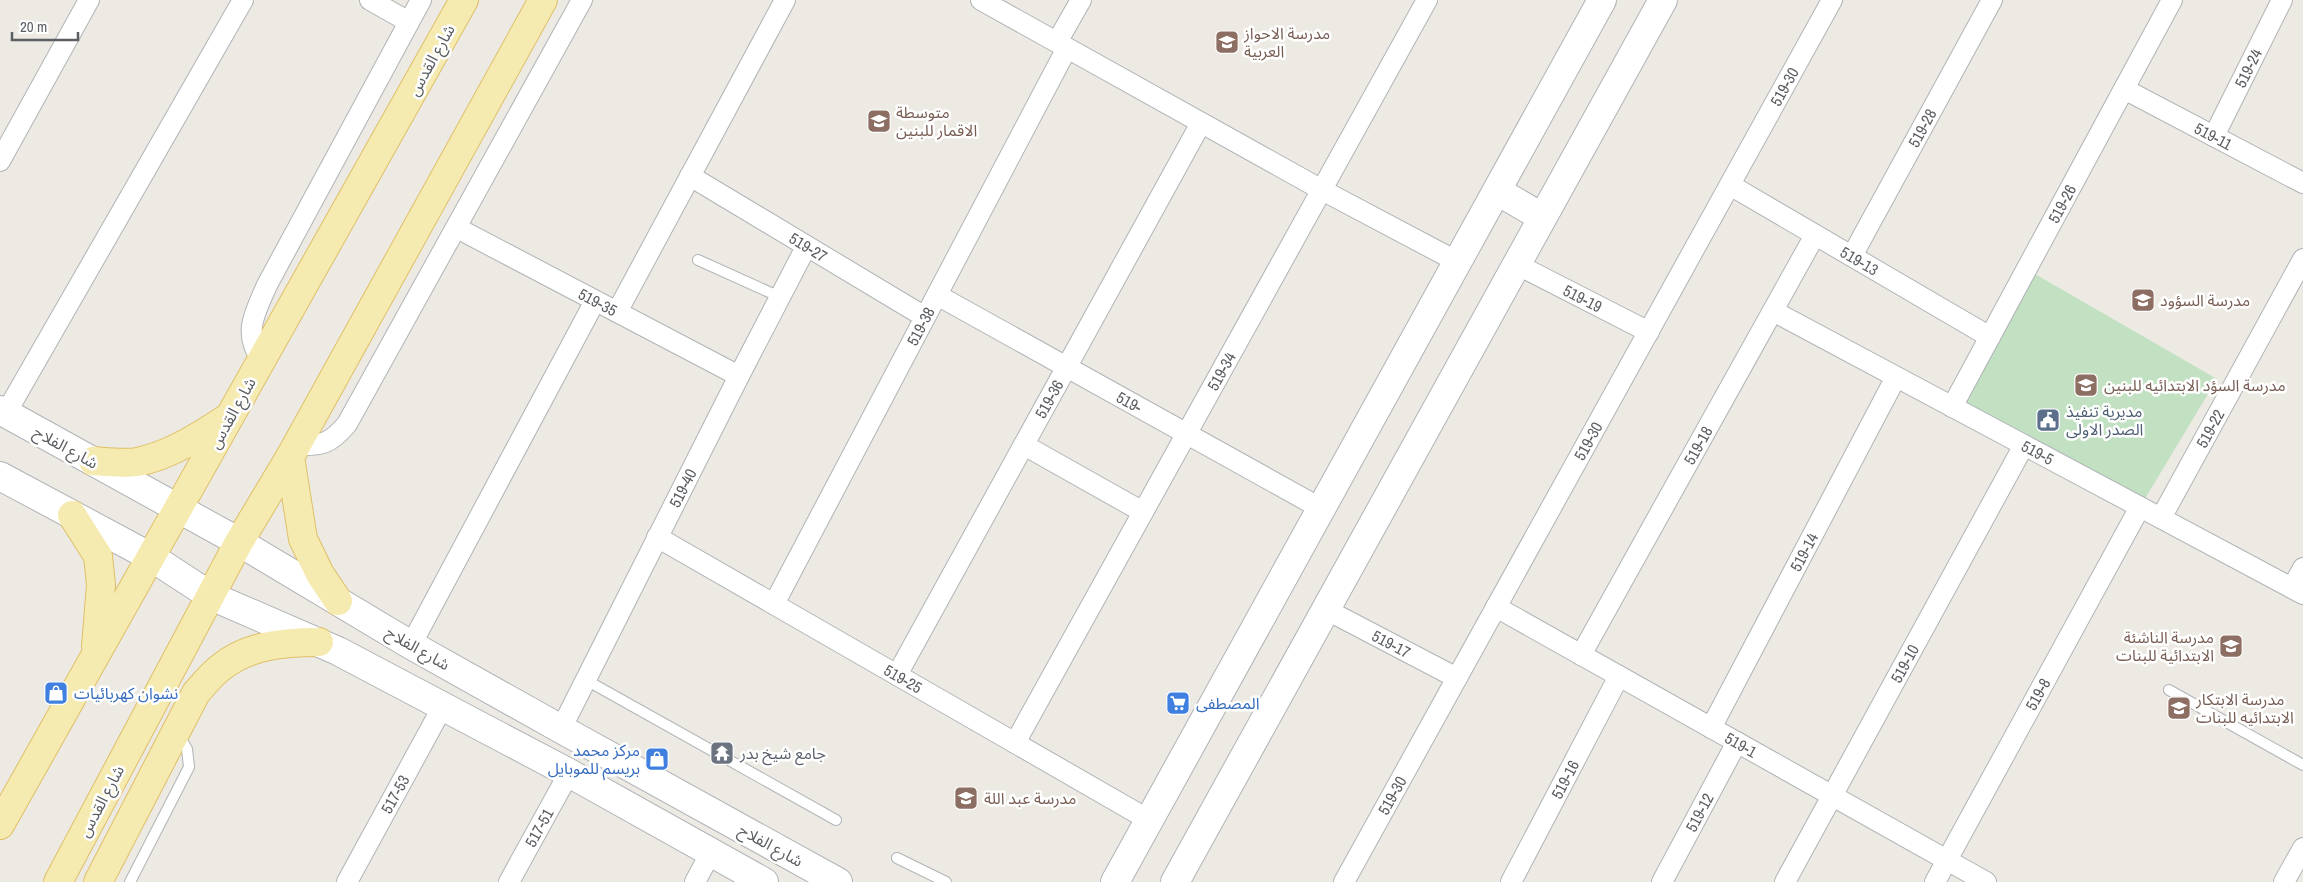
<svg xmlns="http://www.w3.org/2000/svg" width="2303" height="882" font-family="'Archivo Narrow','Noto Sans Arabic',sans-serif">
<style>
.pitch{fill:#c2e1c2}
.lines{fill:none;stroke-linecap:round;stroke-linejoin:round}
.lane-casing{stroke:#b0b3b7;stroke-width:12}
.street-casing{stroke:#b0b3b7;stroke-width:22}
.secondary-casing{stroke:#b0b2b7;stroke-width:30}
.primary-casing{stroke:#e0bf68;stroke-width:30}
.lane{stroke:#fff;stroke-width:10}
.street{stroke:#fff;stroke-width:20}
.secondary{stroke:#fff;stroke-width:28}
.primary{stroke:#f5eaaf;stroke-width:28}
.labels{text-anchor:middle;stroke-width:5;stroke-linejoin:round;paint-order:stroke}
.education-label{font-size:16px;fill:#785e54;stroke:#fff;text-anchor:start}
.street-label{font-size:16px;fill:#5b5e62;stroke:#fff}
.service-label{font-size:16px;fill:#4e5e75;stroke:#fff;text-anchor:start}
.shop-label{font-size:16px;fill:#366cbe;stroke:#fff;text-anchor:start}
.worship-label{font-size:16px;fill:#5b616d;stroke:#fff;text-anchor:start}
</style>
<rect width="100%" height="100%" fill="#eceae3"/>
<polygon class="pitch" points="2028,270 2217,379 2140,507 1952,407"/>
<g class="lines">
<g class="lane-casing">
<g id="lane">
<polyline points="698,260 780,297"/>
<polyline points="586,680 836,820"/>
<polyline points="2169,690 2303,765"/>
<polyline points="897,858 946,882"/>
<polyline points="130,882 189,767 187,749 178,734"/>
</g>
</g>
<g class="street-casing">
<g id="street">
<polyline points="370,0 409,22"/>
<polyline points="981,0 1322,190 1458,262"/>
<polyline points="1057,42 1081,0"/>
<path id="s1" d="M 2124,89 L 2303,183"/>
<path id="s2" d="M 2214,136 L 2282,0"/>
<polyline points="0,161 89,0"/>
<path id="s3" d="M 690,176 L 925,317"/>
<path id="s4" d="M 1730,185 L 1990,337"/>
<path id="s5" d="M 457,228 L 739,376"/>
<path id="s6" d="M 1852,256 L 1992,0"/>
<path id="s7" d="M 1516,264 L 1649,332"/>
<path id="s8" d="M 937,295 L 1322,509"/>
<path id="s9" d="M 1773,311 L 2303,594"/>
<polyline points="617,312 785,0"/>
<path d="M 262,360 C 242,333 255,313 267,285 L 421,0"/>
<path id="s10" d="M 1952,407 L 2172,0"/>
<polyline points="6,413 243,0"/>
<path d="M 296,445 C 322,446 330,444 347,424 L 582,0"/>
<polyline points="1024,445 1143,512"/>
<path id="s11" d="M 2161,518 L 2303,259"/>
<path id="s12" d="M 657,537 L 1149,820"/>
<polyline points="2292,588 2303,568"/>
<path id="s13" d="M 774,604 L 1067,48"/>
<path id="s14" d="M 1496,607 L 1986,882"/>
<path id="s15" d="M 1325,609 L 1457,678"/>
<polyline points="411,645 595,301"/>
<path id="s16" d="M 1581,655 L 1815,235"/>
<path id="s17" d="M 897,675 L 1201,123"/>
<path id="s18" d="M 1711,728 L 1896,377"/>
<path id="s19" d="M 561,729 L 739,376 L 806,247"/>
<path id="s20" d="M 1015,743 L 1427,0"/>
<path id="s21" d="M 347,882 L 443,706"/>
<path id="s22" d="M 509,882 L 569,773"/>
<polyline points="695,882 711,852"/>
<path id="s23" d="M 1344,882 L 1832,0"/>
<path id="s24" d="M 1511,882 L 1619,676"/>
<path id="s25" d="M 1662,882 L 1737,742"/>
<path id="s26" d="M 1785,882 L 2024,445"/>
<path id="s27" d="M 1935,882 L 2140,507"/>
<polyline points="2284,882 2303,848"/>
</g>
</g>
<g class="secondary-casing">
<g id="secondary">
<polyline points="1497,191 1542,217"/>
<polyline points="0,410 239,542 411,645 561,729 838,882"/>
<polyline points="0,476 151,557 211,596 338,651 569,773 764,882"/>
<polyline points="1115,882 1602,0"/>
<polyline points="1175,882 1663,0"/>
</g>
</g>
<g class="primary-casing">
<g id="primary">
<polyline points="290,457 303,539 320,574 338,601"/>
<path d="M 93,461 C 107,462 123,464 137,462 C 169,456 202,435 229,417"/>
<polyline points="72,515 98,556 101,585 96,646"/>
<polyline points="0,825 464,0"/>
<polyline points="58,882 239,542 290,457 543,0"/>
<path d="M 98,882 L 196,693 C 203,685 211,675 220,668 C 248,645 284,642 319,642"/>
</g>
</g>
<use href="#lane" class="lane"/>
<use href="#street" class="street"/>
<use href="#secondary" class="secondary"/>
<use href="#primary" class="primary"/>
</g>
<defs>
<g id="school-square" transform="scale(1.25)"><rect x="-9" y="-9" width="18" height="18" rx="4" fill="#8d6e63" stroke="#fff"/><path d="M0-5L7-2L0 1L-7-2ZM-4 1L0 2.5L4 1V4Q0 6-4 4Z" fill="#fff"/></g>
<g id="civic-square" transform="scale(1.25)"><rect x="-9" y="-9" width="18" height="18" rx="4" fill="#5c6f8a" stroke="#fff"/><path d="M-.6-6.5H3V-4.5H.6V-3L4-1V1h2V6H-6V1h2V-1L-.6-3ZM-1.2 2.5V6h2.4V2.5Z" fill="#fff"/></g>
<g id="shop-square" transform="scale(1.25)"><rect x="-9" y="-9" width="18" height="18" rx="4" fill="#3f7fe0" stroke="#fff"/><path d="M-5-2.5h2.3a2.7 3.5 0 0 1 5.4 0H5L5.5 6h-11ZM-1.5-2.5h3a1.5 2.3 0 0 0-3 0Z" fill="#fff"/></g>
<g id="supermarket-square" transform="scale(1.25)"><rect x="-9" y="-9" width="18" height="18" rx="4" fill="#3f7fe0" stroke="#fff"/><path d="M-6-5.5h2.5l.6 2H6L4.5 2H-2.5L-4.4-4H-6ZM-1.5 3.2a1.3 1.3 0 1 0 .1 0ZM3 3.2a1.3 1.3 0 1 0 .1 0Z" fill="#fff"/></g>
<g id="temple-square" transform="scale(1.25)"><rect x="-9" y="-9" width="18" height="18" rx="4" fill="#6b7280" stroke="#fff"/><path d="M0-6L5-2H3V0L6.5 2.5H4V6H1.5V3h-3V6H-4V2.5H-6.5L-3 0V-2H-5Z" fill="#fff"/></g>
</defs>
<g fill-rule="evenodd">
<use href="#school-square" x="1227" y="42"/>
<use href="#school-square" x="879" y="121"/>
<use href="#school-square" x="2143" y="300"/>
<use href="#school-square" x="2086" y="385"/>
<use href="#civic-square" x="2048" y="420"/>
<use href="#school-square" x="2231" y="646"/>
<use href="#shop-square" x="56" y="693"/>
<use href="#supermarket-square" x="1178" y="703"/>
<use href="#school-square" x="2179" y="708"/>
<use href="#temple-square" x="722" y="753"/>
<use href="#shop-square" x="657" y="759"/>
<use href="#school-square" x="966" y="798"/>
</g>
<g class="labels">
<g class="education-label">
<text x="1244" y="39">مدرسة الاحواز<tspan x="1244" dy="18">العربية</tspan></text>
<text x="896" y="118">متوسطة<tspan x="896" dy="18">الاقمار للبنين</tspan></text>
<text x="2160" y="306">مدرسة السؤود</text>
<text x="2104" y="391">مدرسة السؤد الابتدائيه للبنين</text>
<text x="2214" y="643" text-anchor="end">مدرسة الناشئة<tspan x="2214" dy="18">الابتدائية للبنات</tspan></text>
<text x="2196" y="705">مدرسة الابتكار<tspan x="2196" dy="18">الابتدائيه للبنات</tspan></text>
<text x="984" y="804">مدرسة عبد اللة</text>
</g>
<g class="street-label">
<text transform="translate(431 60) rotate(-61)" y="6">شارع القدس</text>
<text dy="6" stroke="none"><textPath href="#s2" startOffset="76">519-24</textPath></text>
<text dy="6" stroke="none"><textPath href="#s23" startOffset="909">519-30</textPath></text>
<text dy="6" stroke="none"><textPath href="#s6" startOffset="146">519-28</textPath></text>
<text dy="6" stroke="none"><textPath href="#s1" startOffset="101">519-11</textPath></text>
<text dy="6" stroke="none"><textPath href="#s10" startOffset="231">519-26</textPath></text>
<text dy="6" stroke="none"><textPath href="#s3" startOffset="138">519-27</textPath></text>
<text dy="6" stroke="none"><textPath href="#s4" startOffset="150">519-13</textPath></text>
<text dy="6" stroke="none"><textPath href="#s7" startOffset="75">519-19</textPath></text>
<text dy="6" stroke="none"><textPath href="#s5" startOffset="159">519-35</textPath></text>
<text dy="6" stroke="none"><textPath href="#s13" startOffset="314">519-38</textPath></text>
<text dy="6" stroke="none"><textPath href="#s20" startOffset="425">519-34</textPath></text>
<text dy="6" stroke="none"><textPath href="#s17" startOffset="315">519-36</textPath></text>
<text dy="6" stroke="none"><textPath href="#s8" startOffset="220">519-</textPath></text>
<text transform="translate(232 413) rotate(-61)" y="6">شارع القدس</text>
<text dy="6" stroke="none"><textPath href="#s11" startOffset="102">519-22</textPath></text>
<text dy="6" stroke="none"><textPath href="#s23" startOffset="504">519-30</textPath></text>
<text dy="6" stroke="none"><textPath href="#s16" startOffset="240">519-18</textPath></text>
<text transform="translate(66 447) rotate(29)" y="6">شارع الفلاح</text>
<text dy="6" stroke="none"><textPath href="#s9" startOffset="300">519-5</textPath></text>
<text dy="6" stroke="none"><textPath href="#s19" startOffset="270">519-40</textPath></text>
<text dy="6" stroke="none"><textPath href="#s18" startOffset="199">519-14</textPath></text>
<text dy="6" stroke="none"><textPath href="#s15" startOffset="75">519-17</textPath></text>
<text transform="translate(418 648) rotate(30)" y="6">شارع الفلاح</text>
<text dy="6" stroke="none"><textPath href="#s26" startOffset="249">519-10</textPath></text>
<text dy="6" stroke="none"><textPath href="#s12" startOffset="284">519-25</textPath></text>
<text dy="6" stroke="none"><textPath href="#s27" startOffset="214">519-8</textPath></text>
<text dy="6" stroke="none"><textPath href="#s14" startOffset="281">519-1</textPath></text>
<text dy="6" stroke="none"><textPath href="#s24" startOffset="116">519-16</textPath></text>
<text dy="6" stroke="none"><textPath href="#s21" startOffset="100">517-53</textPath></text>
<text dy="6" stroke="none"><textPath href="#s23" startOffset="99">519-30</textPath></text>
<text transform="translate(101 801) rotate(-62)" y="6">شارع القدس</text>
<text dy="6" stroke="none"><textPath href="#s25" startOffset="79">519-12</textPath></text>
<text dy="6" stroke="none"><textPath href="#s22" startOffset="62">517-51</textPath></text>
<text transform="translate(771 845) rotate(29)" y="6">شارع الفلاح</text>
</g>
<g class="service-label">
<text x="2066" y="417">مديرية تنفيذ<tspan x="2066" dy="18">الصدر الاولى</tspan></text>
</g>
<g class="shop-label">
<text x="74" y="699">نشوان كهربائيات</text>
<text x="1196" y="709">المصطفى</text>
<text x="640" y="756" text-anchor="end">مركز محمد<tspan x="640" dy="18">بريسم للموبايل</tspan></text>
</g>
<g class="worship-label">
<text x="740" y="759">جامع شيخ بدر</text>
</g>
</g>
<path d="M12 32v8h66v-8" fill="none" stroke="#5b5e62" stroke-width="2.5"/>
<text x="20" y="32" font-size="15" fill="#5b5e62" stroke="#ffffff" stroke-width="4" paint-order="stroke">20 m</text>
</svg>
